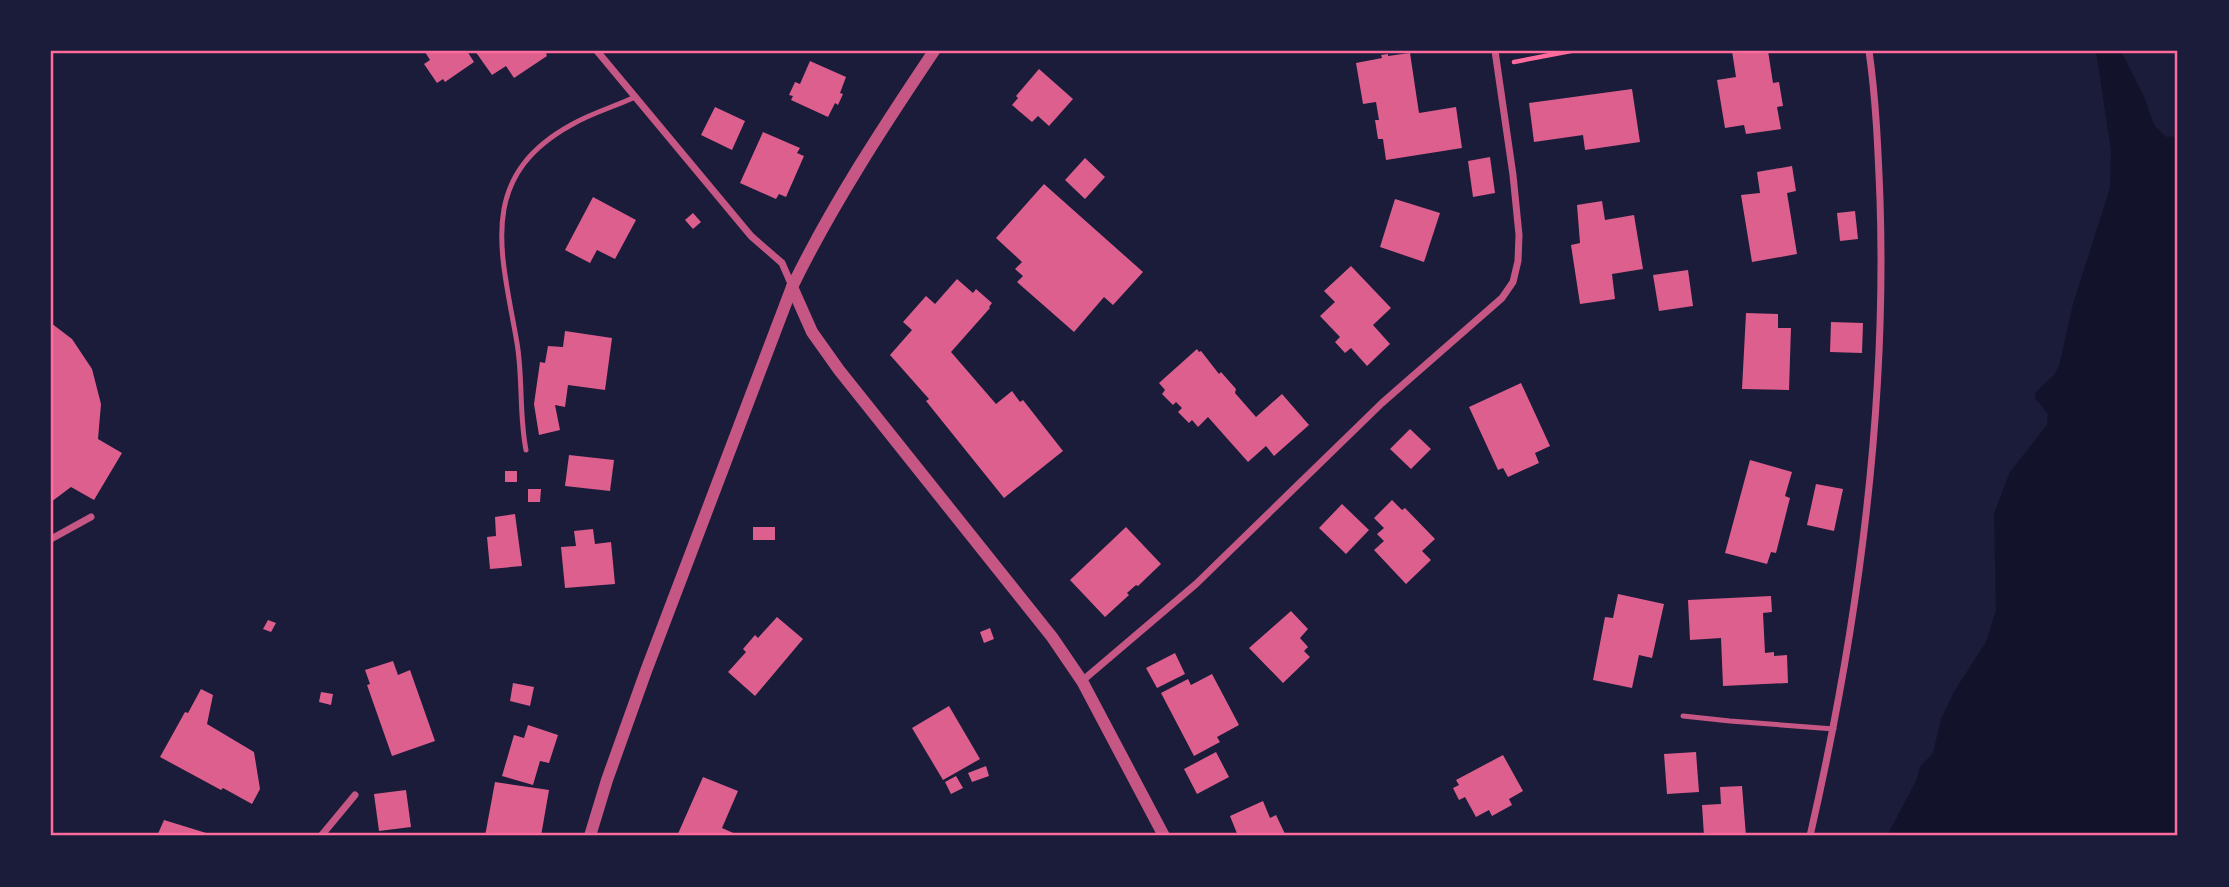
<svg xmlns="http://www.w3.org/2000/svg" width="2229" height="887" font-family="Quicksand,sans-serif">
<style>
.water{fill:#12122b}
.building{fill:#dd5f8e}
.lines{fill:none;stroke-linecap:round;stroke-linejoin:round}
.path{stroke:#ff6b9d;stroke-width:4.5}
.service{stroke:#c65784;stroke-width:5}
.minor{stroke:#c65784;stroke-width:7}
.tertiary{stroke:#c65784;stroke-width:12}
.neatline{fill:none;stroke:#ff6b9d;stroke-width:2.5}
</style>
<rect width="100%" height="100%" fill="#1b1b3a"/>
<polygon class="water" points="2096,51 2121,51 2145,99 2154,125 2166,137 2178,136 2178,836 1887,836 1917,779 1920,767 1933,753 1941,719 1955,690 1986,642 1996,610 1994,513 2010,472 2047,425 2048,414 2035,398 2036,392 2054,375 2059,366 2073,304 2110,188 2111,150"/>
<g class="building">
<polygon points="427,51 467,51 474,62 445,82 443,79 437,83 424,64 430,60 425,52"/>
<polygon points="475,51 550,51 546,54 547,56 514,78 506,66 492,75"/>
<polygon points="1732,51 1768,51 1773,83 1779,82 1783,106 1777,107 1781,129 1746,134 1744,125 1725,128 1717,80 1736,77"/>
<polygon points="1410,53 1419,113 1456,107 1462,148 1386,160 1383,139 1378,139 1375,120 1379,120 1376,102 1363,104 1356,63 1382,58 1381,55 1388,54 1388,56"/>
<polygon points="810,61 846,77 840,93 843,94 838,105 835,103 828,117 791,100 793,96 789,95 795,82 800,84"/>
<polygon points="1039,69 1073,99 1049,126 1038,116 1032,122 1012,105 1018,98 1016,96"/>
<polygon points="1632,89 1640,142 1585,150 1583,135 1534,142 1529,103"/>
<polygon points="715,107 745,121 732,150 701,135"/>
<polygon points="763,132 800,148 797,153 804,156 786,197 779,194 776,199 740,183"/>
<polygon points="1490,157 1495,193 1473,197 1468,161"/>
<polygon points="1085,158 1105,177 1085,199 1065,180"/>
<polygon points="1792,166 1796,191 1787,193 1797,254 1752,262 1741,195 1760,193 1757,172"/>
<polygon points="1044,184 1143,272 1113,305 1104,297 1074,332 1017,282 1023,276 1015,269 1022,262 996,238"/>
<polygon points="593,197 636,220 615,259 597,250 590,263 565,250"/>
<polygon points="1395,199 1440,213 1424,262 1380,247"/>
<polygon points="1602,201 1605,220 1634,215 1643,269 1612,274 1615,299 1580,304 1571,245 1580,243 1577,205"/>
<polygon points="1855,211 1858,239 1840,241 1837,213"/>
<polygon points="693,213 701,222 693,229 685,220"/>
<polygon points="1351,266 1391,308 1373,325 1390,344 1367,366 1351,348 1345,353 1335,342 1340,337 1320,316 1335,302 1324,291"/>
<polygon points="1688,270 1693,306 1659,311 1653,275"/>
<polygon points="957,279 973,293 976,289 992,303 989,307 990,308 951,352 996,404 1012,391 1020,402 1023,400 1063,451 1004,498 926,401 929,399 890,355 912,330 903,322 926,296 935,304"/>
<polygon points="1746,313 1778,314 1778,328 1791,328 1789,390 1742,389"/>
<polygon points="1831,322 1863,323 1862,353 1830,352"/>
<polygon points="51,323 72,339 92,369 101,404 98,439 122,453 94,500 71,487 51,502"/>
<polygon points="565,331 612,338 605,390 568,385 565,407 555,405 560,430 539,435 534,404 540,362 545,363 548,346 563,347"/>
<polygon points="1197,349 1199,352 1201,351 1219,374 1221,372 1236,389 1235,393 1256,417 1282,394 1309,425 1274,456 1266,446 1248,462 1208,417 1198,427 1192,420 1189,423 1178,412 1182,408 1176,402 1173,405 1162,394 1165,390 1159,383"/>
<polygon points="1521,383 1550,446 1535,453 1539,463 1508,477 1503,468 1498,470 1469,407"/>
<polygon points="1410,429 1431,449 1411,469 1390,449"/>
<polygon points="569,455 614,460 610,491 565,486"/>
<polygon points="1750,460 1792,472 1785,496 1790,498 1776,553 1771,552 1767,564 1725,553"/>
<rect x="505" y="471" width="12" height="11"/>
<polygon points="1816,484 1843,489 1834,531 1807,525"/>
<polygon points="528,489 541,489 540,502 528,502"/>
<polygon points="1392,500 1402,510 1405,508 1435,539 1422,551 1431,560 1406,584 1374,550 1384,541 1377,534 1384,528 1374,518"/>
<polygon points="1342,504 1369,530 1346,554 1319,528"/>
<polygon points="515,514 522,566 490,569 487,537 496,536 495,517"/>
<rect x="753" y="527" width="22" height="13"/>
<polygon points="1126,527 1161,564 1138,586 1136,585 1127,593 1129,595 1105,617 1070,580"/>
<polygon points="593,529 595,544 611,542 615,584 565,588 561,547 576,546 574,531"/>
<polygon points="1618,594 1664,604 1652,658 1639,655 1632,688 1593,680 1605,617 1613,618"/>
<polygon points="1771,596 1772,612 1763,613 1765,653 1774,652 1774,656 1787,655 1788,683 1723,686 1721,638 1690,640 1688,600"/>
<polygon points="1291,611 1308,629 1300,638 1308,647 1304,651 1310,657 1283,683 1249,648"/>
<polygon points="777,617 803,639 755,696 728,672 746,652 743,649 755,635 758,638"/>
<polygon points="268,620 276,623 271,632 263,629"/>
<polygon points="990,628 994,639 984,643 980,632"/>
<polygon points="1175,653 1185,674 1157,688 1146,668"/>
<polygon points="393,661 398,675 410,670 435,741 392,756 367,685 370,684 365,670"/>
<polygon points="1212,674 1239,725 1217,737 1220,742 1194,756 1161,693 1188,679 1191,685"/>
<polygon points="513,683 534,687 530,706 510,701"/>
<polygon points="201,689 213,695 207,724 254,752 260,789 252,804 223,788 221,790 160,757 185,712 188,713"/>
<polygon points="321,692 333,694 331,705 319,702"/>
<polygon points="949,706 980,759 943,780 912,728"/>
<polygon points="528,725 558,735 549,763 540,761 533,785 502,776 514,735 524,738"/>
<polygon points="1216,752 1229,777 1197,794 1184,769"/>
<polygon points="1696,752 1699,792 1667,794 1664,754"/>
<polygon points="1503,755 1523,791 1509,799 1512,805 1492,816 1489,810 1476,817 1465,797 1459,800 1453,788 1459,785 1456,780"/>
<polygon points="986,766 989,776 972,782 968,773"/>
<polygon points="956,776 963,788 951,794 945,782"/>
<polygon points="703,777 738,791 722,828 740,836 677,836"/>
<polygon points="495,782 549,790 541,836 485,836"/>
<polygon points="1742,786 1746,836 1704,836 1702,805 1721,804 1720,787"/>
<polygon points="406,790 411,827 379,831 374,794"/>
<polygon points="1263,801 1270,818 1276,815 1286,836 1238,836 1230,816"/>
<polygon points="164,820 216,836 157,836"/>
</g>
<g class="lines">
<polyline class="path" points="1514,62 1571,51"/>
<g class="service">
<path d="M 526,450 C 519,415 523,378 517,343 C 502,255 475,178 571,125 C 591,113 614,107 635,97"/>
<polyline points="1683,716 1730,721 1834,729"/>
</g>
<g class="minor">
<polyline points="597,51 751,236 782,263 792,286"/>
<polyline points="51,539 91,517"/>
<polyline points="1082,681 1196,584 1382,403 1502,298 1513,282 1518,261 1519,235 1513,175 1495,51"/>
<polyline points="321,836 355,795"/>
<path d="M 1810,836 C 1858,627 1887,414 1880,199 C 1878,149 1876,100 1869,51"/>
</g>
<g class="tertiary">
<polyline points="792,287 812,332 839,370 1052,637 1082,681 1164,836"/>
<path d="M 590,836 L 607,780 L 646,671 L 792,287 C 832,205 883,127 934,51"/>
</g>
</g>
<rect width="2229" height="887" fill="none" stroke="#1b1b3a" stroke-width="105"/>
<rect x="52" y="52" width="2124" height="782" class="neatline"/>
</svg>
